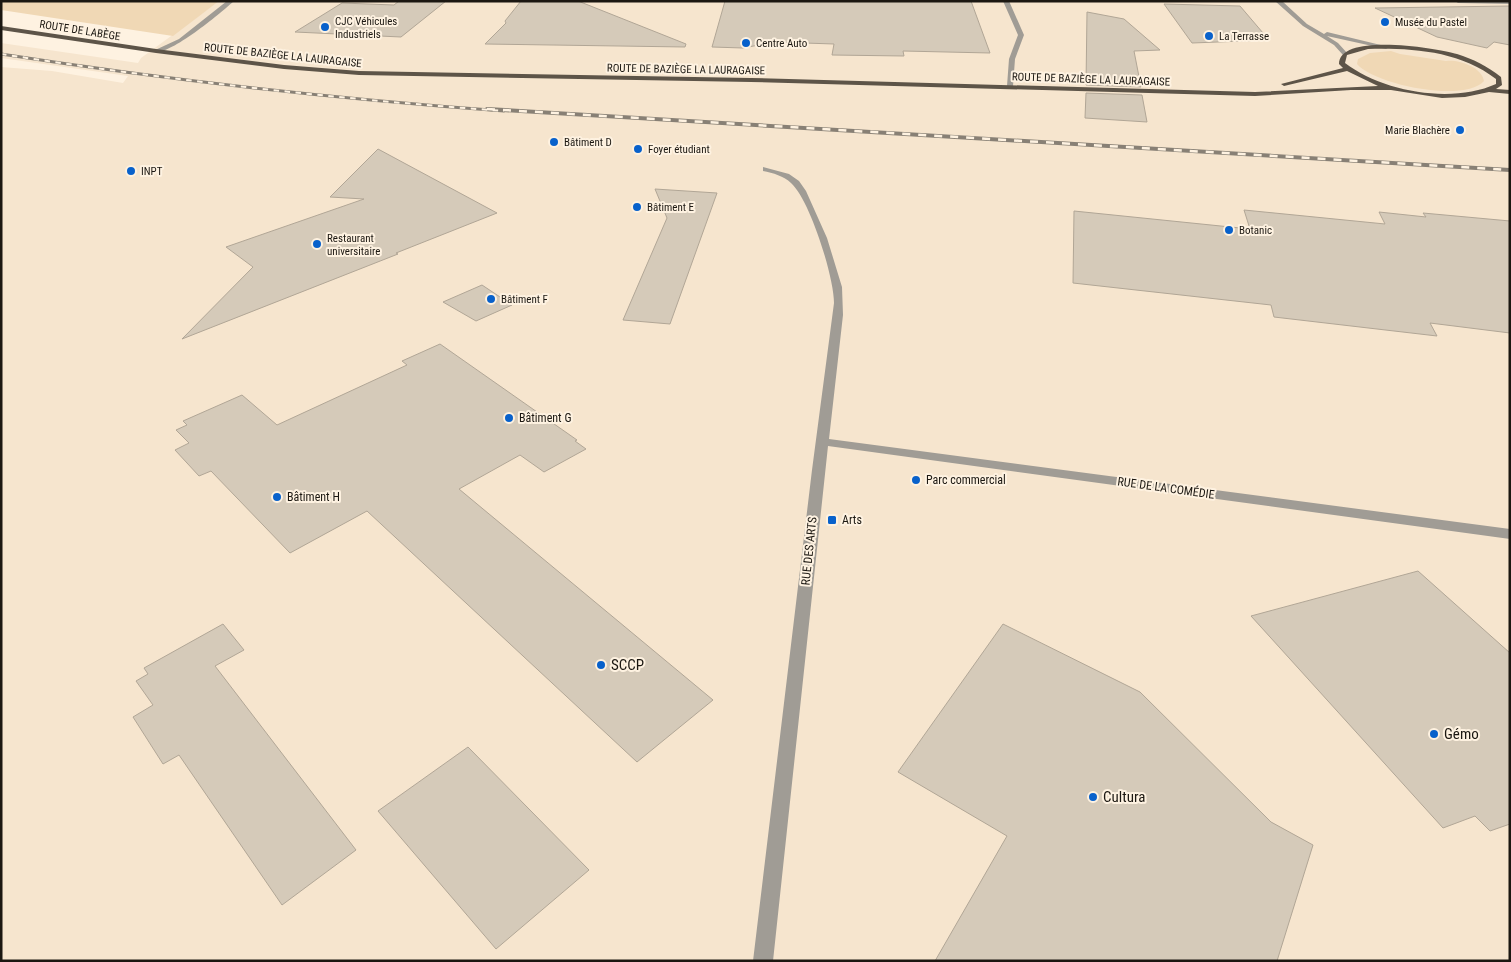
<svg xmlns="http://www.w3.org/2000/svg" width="1511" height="962" font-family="'Roboto Condensed',sans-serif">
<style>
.built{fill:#f6e5ce}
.green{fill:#f0d8b5}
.building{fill:#d5cab9;stroke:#b1a696}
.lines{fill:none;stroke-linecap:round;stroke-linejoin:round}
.minor{fill:#a09c95;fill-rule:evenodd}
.major{fill:#5d5448;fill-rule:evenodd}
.rail-far1-casing{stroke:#888075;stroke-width:3}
.rail-casing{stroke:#888075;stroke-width:4}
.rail-far1{stroke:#fef2e1;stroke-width:2;stroke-dasharray:5.5;stroke-linecap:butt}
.rail{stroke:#fef2e1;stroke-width:2.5;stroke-dasharray:8;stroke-linecap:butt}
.poi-dot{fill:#0861cb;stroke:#fef2e1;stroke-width:2}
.labels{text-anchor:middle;stroke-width:4;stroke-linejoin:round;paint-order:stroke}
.far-poi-label{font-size:11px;fill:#1b1711;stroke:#fef2e1;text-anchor:start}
.far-street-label{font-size:11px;fill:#1b1711;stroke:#fef2e1}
.poi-label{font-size:12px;fill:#1b1711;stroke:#fef2e1;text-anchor:start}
.street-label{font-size:12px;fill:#1b1711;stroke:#fef2e1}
.near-poi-label{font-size:15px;fill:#1b1711;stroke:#fef2e1;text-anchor:start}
</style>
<rect width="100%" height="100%" fill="#fef2e1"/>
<polygon class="built" points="219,1 1510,1 1510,961 1,961 1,67 52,71 123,83 128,76 1,58 1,43 138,63 141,58"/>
<g class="green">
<polygon points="1,1 219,1 173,36 1,10"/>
<path d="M 1391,51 L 1400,54 L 1446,61 C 1458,59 1482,67 1484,81 C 1465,103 1375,85 1357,64 L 1358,59 L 1370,53 Z"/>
</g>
<g class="building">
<polygon points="399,1 446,1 401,37 295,32 342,3 394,5"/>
<polygon points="521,1 578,1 686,44 685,47 485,44 506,23 505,21"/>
<polygon points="725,1 971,1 990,53 903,51 904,56 832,55 834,44 775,42 743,48 712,47"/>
<polygon points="1164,4 1240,6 1269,40 1192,43"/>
<polygon points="1510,6 1510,45 1494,42 1487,48 1437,37 1375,8"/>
<polygon points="1087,12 1124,19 1160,50 1134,51 1141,87 1086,85"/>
<polygon points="1086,93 1142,95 1147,122 1085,118"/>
<polygon points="378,149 497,213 396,253 398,254 182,339 253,267 226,247 364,199 330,197"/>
<polygon points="655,189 717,193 670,324 623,320 667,218"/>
<polygon points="1244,210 1385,224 1379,212 1426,217 1423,213 1510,221 1510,333 1430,323 1437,336 1274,317 1271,305 1073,283 1074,211 1250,229"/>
<polygon points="482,285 512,305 476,321 443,302"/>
<polygon points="440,344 577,440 575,441 586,449 544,472 520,455 459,489 713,700 637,762 367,511 290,553 211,471 199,476 175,450 189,443 176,430 187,425 183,421 242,395 277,425 407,365 402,361"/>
<polygon points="1418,571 1510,653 1510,824 1490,831 1475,816 1443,828 1251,616"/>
<polygon points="223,624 244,650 215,666 356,850 282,905 179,755 163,764 133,717 153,705 136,681 148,674 144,668"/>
<polygon points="1003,624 1140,692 1271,822 1313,845 1277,961 935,961 1007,836 898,772"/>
<polygon points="468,747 589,870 496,949 378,811"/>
</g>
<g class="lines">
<g class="minor">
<path d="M 227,1 L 234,1 C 222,12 166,59 153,51 L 179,39 Z"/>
<polygon points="1003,1 1009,1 1024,35 1015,59 1013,86 1010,88 1007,86 1009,59 1018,35"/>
<polygon points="1275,1 1282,1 1307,24 1324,34 1327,32 1389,47 1386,49 1327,36 1338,43 1348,54 1343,55 1334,45 1303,26"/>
<polygon points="1455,1 1510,1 1510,4 1458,3"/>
<path d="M 763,167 L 789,174 L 799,181 L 806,191 L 827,238 L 842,287 L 843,315 L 829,439 L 1510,529 L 1510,539 L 828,446 L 773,961 L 753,961 L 812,470 L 834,303 C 834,277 810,200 791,183 C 784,176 773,173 763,171 Z"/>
</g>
<path class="major" d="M 1,26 L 156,49 L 284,65 L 359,71 L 751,78 L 1255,92 L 1378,86 L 1347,71 L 1284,86 L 1281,84 L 1343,68 L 1339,64 C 1339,32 1437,48 1457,54 C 1473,59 1487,66 1501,77 L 1502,85 L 1496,89 L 1510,90 L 1510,94 L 1489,92 L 1465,97 L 1442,98 L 1391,90 L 1351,90 L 1255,96 L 751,82 L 359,75 L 284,69 L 156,53 L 1,30 ZM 1368,49 C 1413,48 1459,51 1496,79 L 1496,84 C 1452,104 1383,92 1345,63 L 1347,55 Z"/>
<g class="rail-far1-casing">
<path id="rail-far1" d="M 1,54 C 168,80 336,99 504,111"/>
</g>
<g class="rail-casing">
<polyline id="rail" points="487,109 1510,170"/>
</g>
<use href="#rail-far1" class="rail-far1"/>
<use href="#rail" class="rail"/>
</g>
<g class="poi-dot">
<circle cx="1385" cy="22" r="5"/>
<circle cx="325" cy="27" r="5"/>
<circle cx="1209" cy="36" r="5"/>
<circle cx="746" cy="43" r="5"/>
<circle cx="1460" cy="130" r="5"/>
<circle cx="554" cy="142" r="5"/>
<circle cx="638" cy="149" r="5"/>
<circle cx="131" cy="171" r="5"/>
<circle cx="637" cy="207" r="5"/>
<circle cx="1229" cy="230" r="5"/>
<circle cx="317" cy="244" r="5"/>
<circle cx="491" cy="299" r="5"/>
<circle cx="509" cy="418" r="5"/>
<circle cx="916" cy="480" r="5"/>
<circle cx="277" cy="497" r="5"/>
<rect x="827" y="515" width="10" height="10" rx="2.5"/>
<circle cx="601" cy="665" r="5"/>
<circle cx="1434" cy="734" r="5"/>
<circle cx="1093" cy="797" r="5"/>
</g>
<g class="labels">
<g class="far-poi-label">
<text x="335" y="25">CJC Véhicules<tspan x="335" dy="13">Industriels</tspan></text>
<text x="1395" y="26">Musée du Pastel</text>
<text x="1219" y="40">La Terrasse</text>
<text x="756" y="47">Centre Auto</text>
<text x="1450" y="134" text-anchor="end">Marie Blachère</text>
<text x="564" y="146">Bâtiment D</text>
<text x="648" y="153">Foyer étudiant</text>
<text x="141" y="175">INPT</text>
<text x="647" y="211">Bâtiment E</text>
<text x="1239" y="234">Botanic</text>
<text x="327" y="242">Restaurant<tspan x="327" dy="13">universitaire</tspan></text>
<text x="501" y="303">Bâtiment F</text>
</g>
<g class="far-street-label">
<text transform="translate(80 30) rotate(9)" y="4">ROUTE DE LABÈGE</text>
<text transform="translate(283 55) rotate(6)" y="4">ROUTE DE BAZIÈGE LA LAURAGAISE</text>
<text transform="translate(686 69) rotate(1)" y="4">ROUTE DE BAZIÈGE LA LAURAGAISE</text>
<text transform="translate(1091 79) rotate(2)" y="4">ROUTE DE BAZIÈGE LA LAURAGAISE</text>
</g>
<g class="poi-label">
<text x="519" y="422">Bâtiment G</text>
<text x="926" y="484">Parc commercial</text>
<text x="287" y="501">Bâtiment H</text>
<text x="842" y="524">Arts</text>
</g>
<g class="street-label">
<text transform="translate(1166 488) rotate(8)" y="4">RUE DE LA COMÉDIE</text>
<text transform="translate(809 551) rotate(-84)" y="4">RUE DES ARTS</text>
</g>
<g class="near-poi-label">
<text x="611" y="670">SCCP</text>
<text x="1444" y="739">Gémo</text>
<text x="1103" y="802">Cultura</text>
</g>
</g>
<rect width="1511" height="962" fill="none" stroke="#1b1711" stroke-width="5"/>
</svg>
